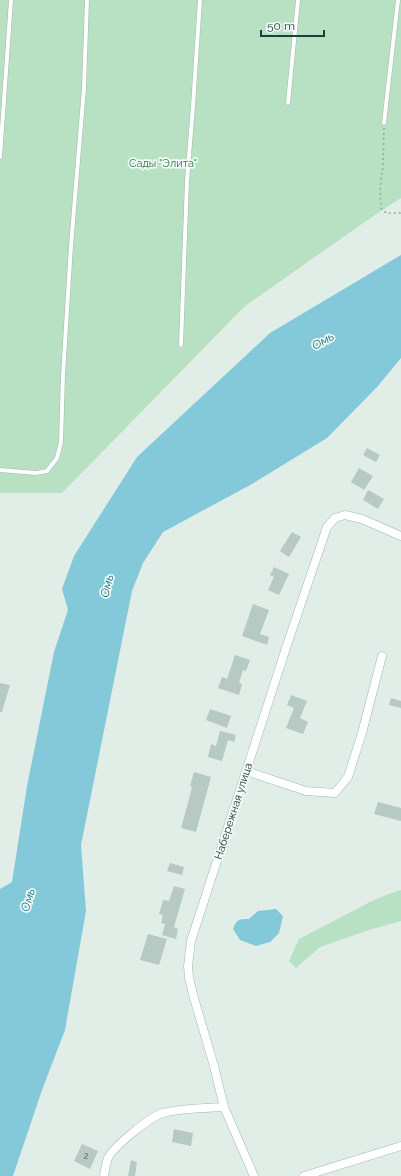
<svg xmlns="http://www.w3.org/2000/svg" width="401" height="1176" font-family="Raleway,sans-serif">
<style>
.green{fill:#b8e1c4}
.water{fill:#83c9d9}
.building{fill:#b6c9c2}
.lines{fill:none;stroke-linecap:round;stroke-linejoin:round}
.lane-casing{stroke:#a3b6b0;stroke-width:5}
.street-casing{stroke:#a3b6b0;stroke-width:9}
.path{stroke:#7eb5a5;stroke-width:1.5;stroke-dasharray:2 3;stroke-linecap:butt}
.lane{stroke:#fff;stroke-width:4}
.street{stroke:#fff;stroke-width:8}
.labels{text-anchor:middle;stroke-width:3.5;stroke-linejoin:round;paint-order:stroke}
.number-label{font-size:9px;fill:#45625b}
.park-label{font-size:11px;fill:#257c49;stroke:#f2f9f6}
.street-label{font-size:11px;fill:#1f4039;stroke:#f2f9f6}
.water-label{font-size:12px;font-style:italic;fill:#126d83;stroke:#f2f9f6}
</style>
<rect width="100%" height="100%" fill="#e1eee8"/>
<g class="green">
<polygon points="0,0 401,0 401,198 372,217 245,306 62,493 0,493"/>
<polygon points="401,890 401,921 369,930 320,947 296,968 289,961 299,939 370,902 386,895"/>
</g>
<g class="water">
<polygon points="401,255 401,358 378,386 327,438 252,484 163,532 143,563 132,591 81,845 86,911 65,1030 42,1090 13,1176 0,1176 0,889 12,882 27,786 54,652 68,610 62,589 74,556 137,457 270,333"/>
<path d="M 276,909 L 283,916 L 279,933 L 270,942 L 256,946 L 240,940 L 233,929 C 237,919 239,919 249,919 L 258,911 Z"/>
</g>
<g class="building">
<polygon points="367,448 380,455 376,462 363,455"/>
<polygon points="359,468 373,476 364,490 351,482"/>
<polygon points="368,490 384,499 378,509 363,500"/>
<polygon points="292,532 301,537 289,557 280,551"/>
<polygon points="274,567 289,574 279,595 268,590 274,577 270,575"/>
<polygon points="253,604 269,610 260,634 269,637 267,645 242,636"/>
<polygon points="235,655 250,660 246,671 243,670 239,683 242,684 239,695 218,688 222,677 227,679"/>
<polygon points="0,683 10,685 2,712 0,712"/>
<polygon points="291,695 307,701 300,718 308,722 303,734 286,728 294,708 287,705"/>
<polygon points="391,698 401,701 401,708 389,705"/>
<polygon points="210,709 231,716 227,728 206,720"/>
<polygon points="220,731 236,735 234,742 228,740 222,761 208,757 211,744 216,746"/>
<polygon points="194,772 211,777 196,832 181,828 188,803 192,787 190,786"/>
<polygon points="378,802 401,808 401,821 374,814"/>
<polygon points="170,863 184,867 182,875 167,871"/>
<polygon points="174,886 185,889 174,927 178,929 176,939 162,935 165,924 161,923 163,915 159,914 163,900 169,901"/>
<polygon points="148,934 167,939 159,965 140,960"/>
<polygon points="174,1129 193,1133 191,1146 172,1142"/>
<polygon points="82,1144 98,1151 90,1169 74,1161"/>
<polygon points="131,1160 137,1162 135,1176 128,1176"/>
</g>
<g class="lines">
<g class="lane-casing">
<g id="lane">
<polyline points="288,103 298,0"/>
<polyline points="384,123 398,0"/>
<polyline points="0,157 11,0"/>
<polyline points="181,345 187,181 193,106 200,0"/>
<polyline points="0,470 36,473 47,471 57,458 61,442 63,375 71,246 84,88 87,0"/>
</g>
</g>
<g class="street-casing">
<g id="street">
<polyline points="246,771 306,791 335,793 348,777 362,733 382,656"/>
<path d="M 104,1176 C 105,1170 106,1163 108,1158 C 113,1147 151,1116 163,1113 C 182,1108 204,1108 224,1107"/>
<polyline points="254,1176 224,1107 214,1066 194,998 189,978 188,966 191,941 287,645 327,527 335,518 345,515 362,519 401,536"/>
<polyline points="304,1176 401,1146"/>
</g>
</g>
<polyline class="path" points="384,128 383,165 380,190 381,208 386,213 401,213"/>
<use href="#lane" class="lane"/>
<use href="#street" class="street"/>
</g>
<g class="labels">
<g class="number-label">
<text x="86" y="1159">2</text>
</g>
<g class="park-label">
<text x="163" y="167">Сады "Элита"</text>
</g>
<g class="street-label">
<text transform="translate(233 811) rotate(-72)" y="4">Набережная улица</text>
</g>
<g class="water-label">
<text transform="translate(323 341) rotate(-29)" y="4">Омь</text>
<text transform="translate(107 586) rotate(-77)" y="4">Омь</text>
<text transform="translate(28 900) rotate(-74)" y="4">Омь</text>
</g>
</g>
<path d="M261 30v6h63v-6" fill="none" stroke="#1f4039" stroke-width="2"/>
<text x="267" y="30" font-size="12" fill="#1f4039" stroke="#f2f9f6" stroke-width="3" paint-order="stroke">50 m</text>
</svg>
